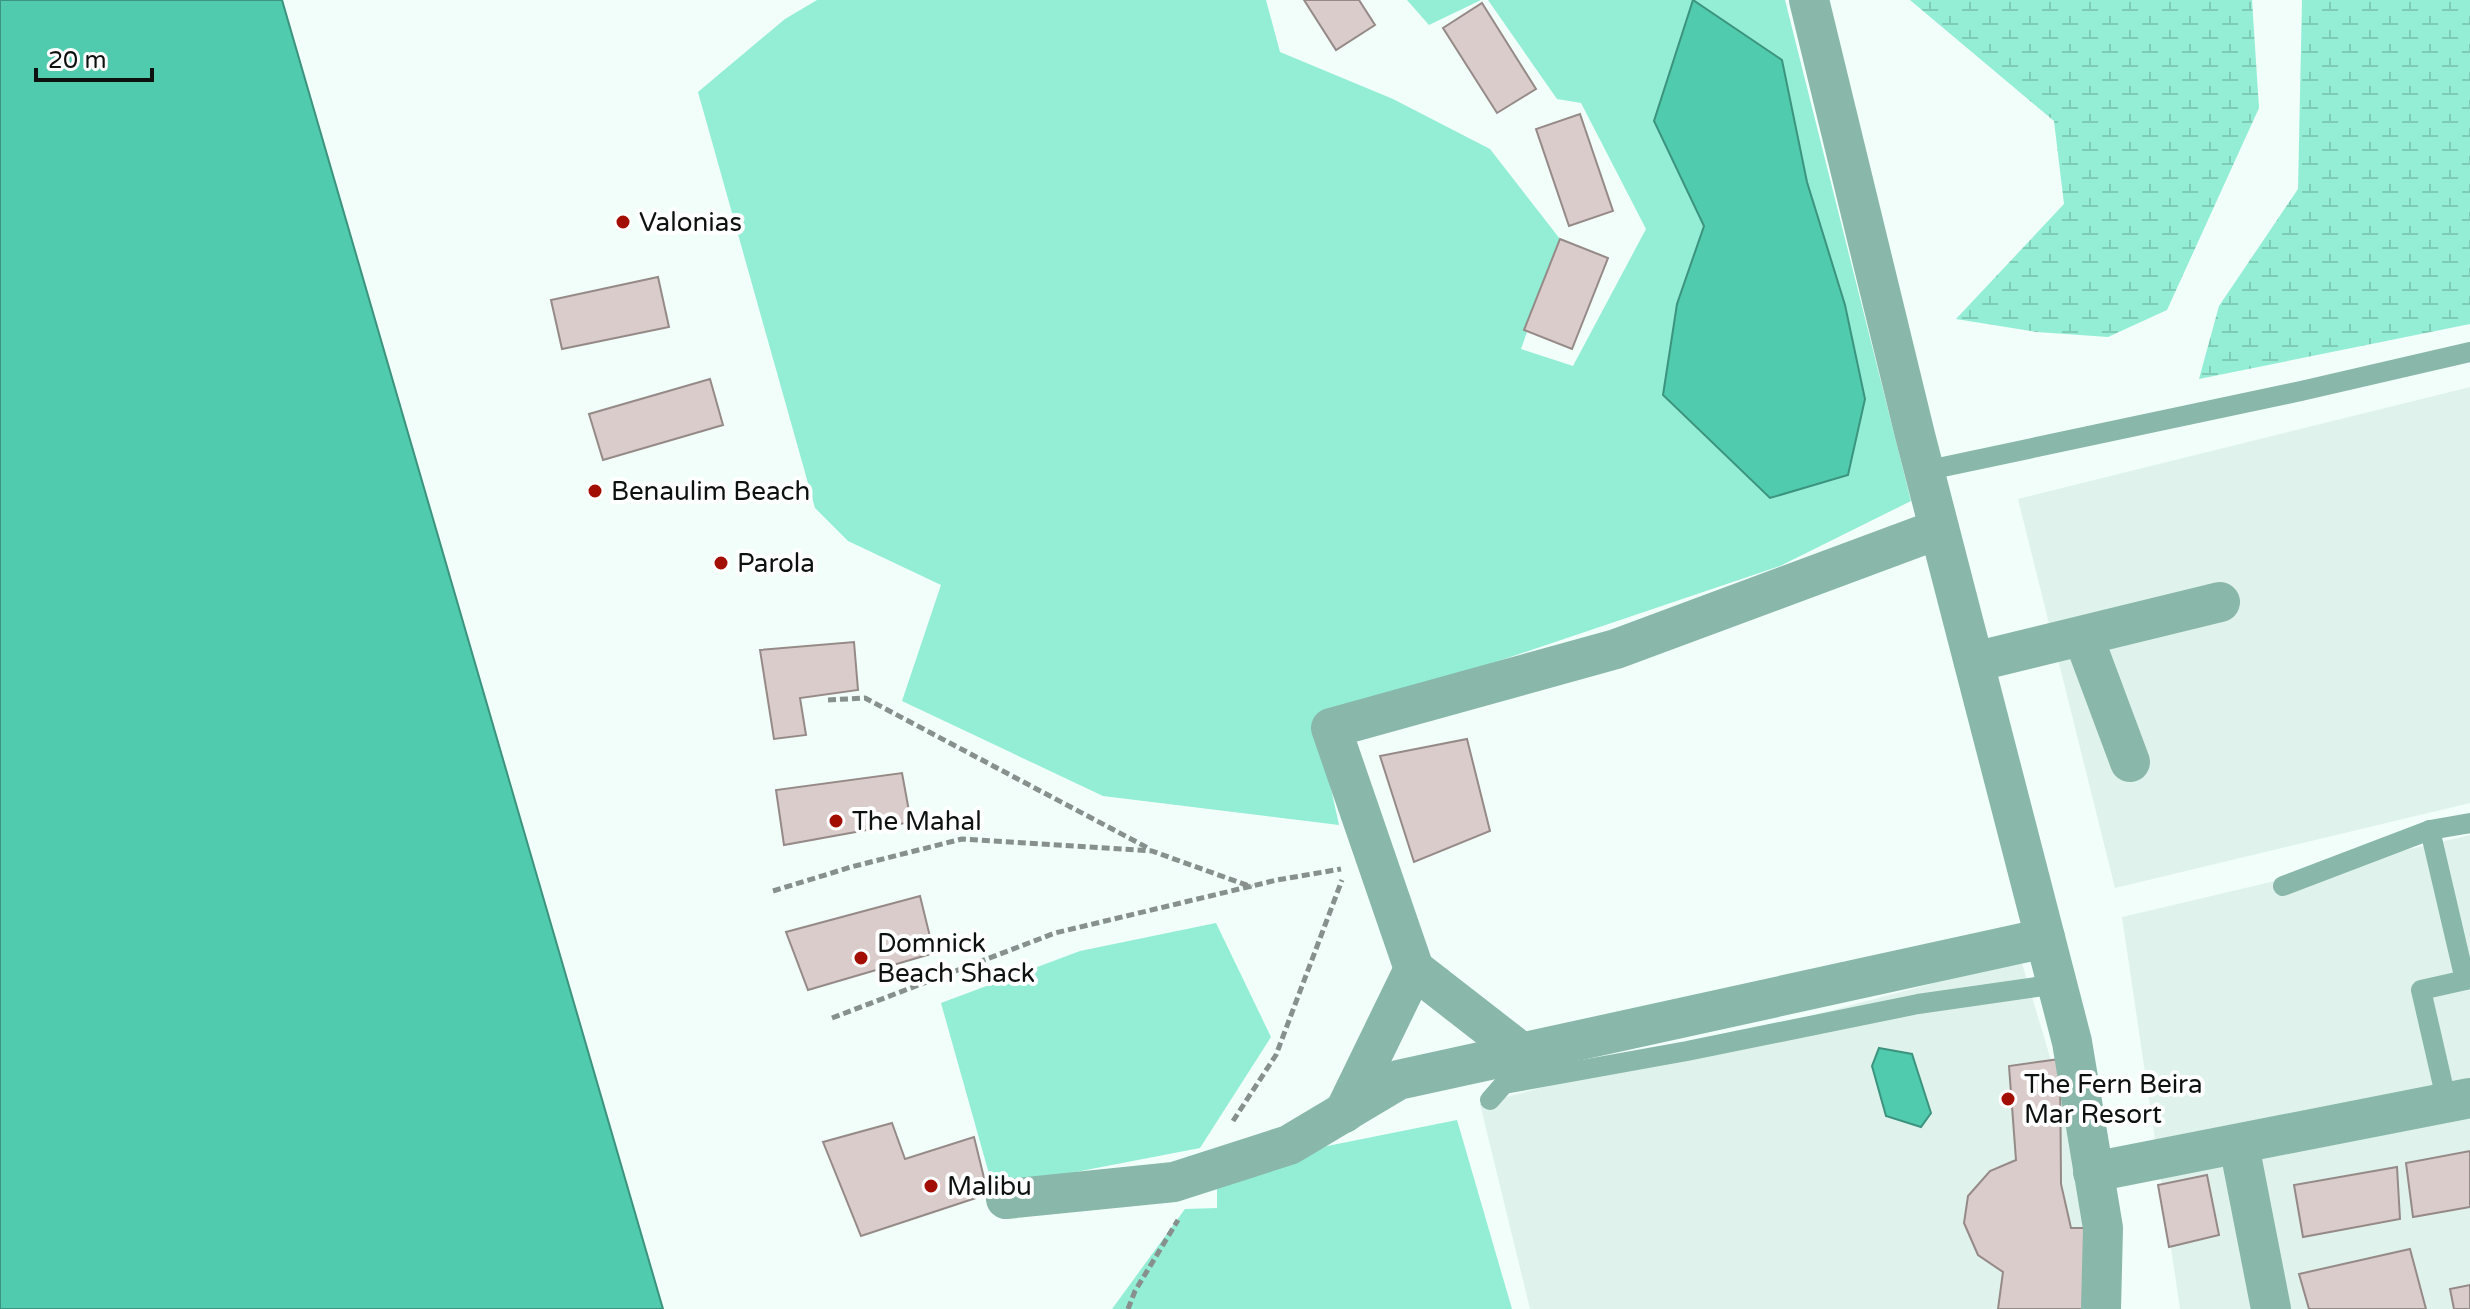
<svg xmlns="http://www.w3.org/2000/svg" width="2470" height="1309" font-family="'Varela Round',sans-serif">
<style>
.built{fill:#dff3ec}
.green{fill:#93eed5}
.wetland{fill:url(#wetland-marsh)}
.water{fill:#50cbad;stroke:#3c937e;stroke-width:2}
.building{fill:#d9ccca;stroke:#968a88;stroke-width:2}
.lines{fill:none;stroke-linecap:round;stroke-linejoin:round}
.path{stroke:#87908d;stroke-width:5;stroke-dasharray:8 4;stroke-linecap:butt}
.lane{stroke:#89b7a9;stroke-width:20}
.street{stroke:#89b7a9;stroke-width:40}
.poi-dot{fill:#a30e03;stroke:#fff;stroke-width:3}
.labels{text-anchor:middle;stroke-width:8;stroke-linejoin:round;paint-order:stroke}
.poi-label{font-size:26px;fill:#0d1110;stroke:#fff;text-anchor:start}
</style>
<defs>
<pattern id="wetland-marsh" width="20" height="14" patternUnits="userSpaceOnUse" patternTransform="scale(2)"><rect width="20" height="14" fill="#93eed5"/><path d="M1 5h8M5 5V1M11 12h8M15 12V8" fill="none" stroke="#7ecbb6"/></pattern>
</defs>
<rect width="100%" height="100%" fill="#f1fef9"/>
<g class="built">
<polygon points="2470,387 2470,803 2115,888 2018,499"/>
<polygon points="2470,835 2470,1309 2180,1309 2122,917"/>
<polygon points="2021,960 2092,1197 2092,1309 1530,1309 1480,1104"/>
</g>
<g class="green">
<polygon points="817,0 1266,0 1280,52 1393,99 1490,149 1560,239 1521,349 1573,366 1646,229 1581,103 1557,99 1488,0 1785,0 1911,501 1780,566 1475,669 1315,716 1339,825 1103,796 902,701 941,585 848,541 815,508 698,92 785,19"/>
<polygon points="1407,0 1481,0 1429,25"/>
<polygon points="1216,923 1271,1037 1200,1148 993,1188 941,1003 1080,951"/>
<polygon points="1457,1120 1512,1309 1112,1309 1185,1209 1217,1208 1217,1168"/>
</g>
<g class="wetland">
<polygon points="1910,0 2252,0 2259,108 2167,310 2108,337 2037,332 1956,319 2064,204 2054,121"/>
<polygon points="2302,0 2470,0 2470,324 2199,379 2219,306 2298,189"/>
</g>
<g class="water">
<polygon points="0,0 282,0 663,1309 0,1309"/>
<polygon points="1693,0 1782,60 1807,182 1845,305 1865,399 1848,475 1770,498 1663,395 1677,304 1704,226 1654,121"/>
<polygon points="1879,1048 1912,1054 1931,1113 1921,1127 1886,1116 1872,1066"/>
</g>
<g class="building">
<polygon points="1304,0 1359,0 1375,25 1336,50"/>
<polygon points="1482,3 1536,89 1497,113 1443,28"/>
<polygon points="1580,114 1613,211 1569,226 1536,129"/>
<polygon points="1560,239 1608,258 1572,349 1524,330"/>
<polygon points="658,277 669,327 562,349 551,300"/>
<polygon points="710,379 723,425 603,460 589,414"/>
<polygon points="854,642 858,690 800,698 806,735 774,739 760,650"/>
<polygon points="1467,739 1490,831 1414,862 1380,756"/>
<polygon points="902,773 911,822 784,845 776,790"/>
<polygon points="920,896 934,953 808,990 786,932"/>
<polygon points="2060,1059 2061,1184 2071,1228 2103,1228 2091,1309 1998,1309 2003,1272 1978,1255 1964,1223 1968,1196 1990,1171 2016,1160 2009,1066"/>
<polygon points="892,1123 905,1159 974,1137 988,1194 861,1236 823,1142"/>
<polygon points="2470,1151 2470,1207 2413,1217 2406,1163"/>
<polygon points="2397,1167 2400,1219 2303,1237 2294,1185"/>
<polygon points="2207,1175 2219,1235 2169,1247 2158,1185"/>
<polygon points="2410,1249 2426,1309 2309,1309 2299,1274"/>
<polygon points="2470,1285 2470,1309 2454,1309 2450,1289"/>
</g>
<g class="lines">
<g class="path">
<polyline points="828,700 865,698 1148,848"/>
<polyline points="773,891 851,867 962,839 1152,851 1252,887"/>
<polyline points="832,1018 1055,933 1277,880 1341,869"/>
<polyline points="1233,1121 1276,1055 1342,880"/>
<polyline points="1128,1309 1135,1291 1178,1220"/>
</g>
<g class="lane">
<polyline points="1924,471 2301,391 2470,352"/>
<polyline points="2283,886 2430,830"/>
<polyline points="2465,980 2430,830 2470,823"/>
<polyline points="1490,1100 1504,1084 1687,1051 1918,1004 2057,984"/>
<polyline points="2447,1103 2421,990 2470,979"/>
</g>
<g class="street">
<polyline points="1809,0 1915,435 2072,1042 2103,1228 2101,1309"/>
<polyline points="2083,636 2130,762"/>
<polyline points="1974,662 2220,602"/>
<polyline points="1522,1053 1414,969 1331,728 1616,649 1939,529"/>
<polyline points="1344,1113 1414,969"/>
<polyline points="2239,1145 2271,1309"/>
<polyline points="2093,1172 2470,1098"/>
<polyline points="1006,1199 1174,1182 1289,1145 1398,1080 2045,938"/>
</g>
</g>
<g class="poi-dot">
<circle cx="623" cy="222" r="8"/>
<circle cx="595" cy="491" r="8"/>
<circle cx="721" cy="563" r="8"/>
<circle cx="836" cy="821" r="8"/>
<circle cx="861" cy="958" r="8"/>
<circle cx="2008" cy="1099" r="8"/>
<circle cx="931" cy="1186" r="8"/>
</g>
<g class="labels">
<g class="poi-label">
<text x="639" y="231">Valonias</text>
<text x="611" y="500">Benaulim Beach</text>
<text x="737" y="572">Parola</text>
<text x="852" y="830">The Mahal</text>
<text x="877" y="952">Domnick<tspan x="877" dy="30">Beach Shack</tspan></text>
<text x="2024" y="1093">The Fern Beira<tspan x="2024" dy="30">Mar Resort</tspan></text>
<text x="947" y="1195">Malibu</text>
</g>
</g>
<path d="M36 68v12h116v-12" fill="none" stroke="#0d1110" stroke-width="4"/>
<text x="48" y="68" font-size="24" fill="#0d1110" stroke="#ffffff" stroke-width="6" paint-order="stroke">20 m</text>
</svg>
